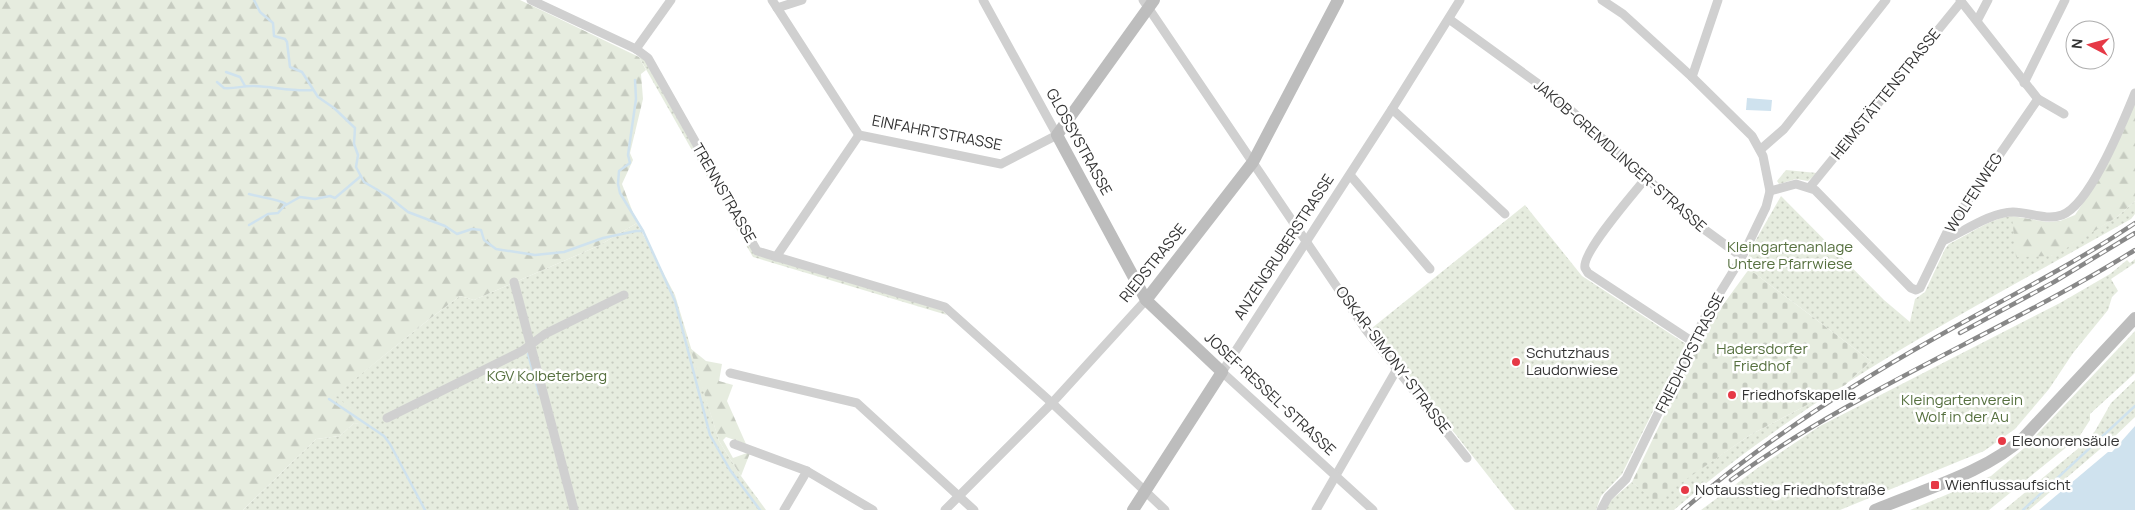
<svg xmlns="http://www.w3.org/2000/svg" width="2135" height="510" font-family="Manrope,sans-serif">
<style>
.grass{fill:url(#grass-dots)}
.forest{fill:url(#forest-firs)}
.cemetery{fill:url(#cemetery-stones)}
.water{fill:#cfe2ee}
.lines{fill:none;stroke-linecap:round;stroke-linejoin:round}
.stream{stroke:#cfe2ee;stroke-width:2.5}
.street{stroke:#d0d0d0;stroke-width:9}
.secondary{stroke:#bdbdbd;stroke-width:12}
.rail-casing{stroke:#888;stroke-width:4.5}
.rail{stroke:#fff;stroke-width:2.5;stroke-dasharray:8;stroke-linecap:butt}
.poi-dot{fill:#e63946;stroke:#fff;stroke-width:2}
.labels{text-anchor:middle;stroke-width:5;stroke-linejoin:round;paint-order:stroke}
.street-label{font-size:15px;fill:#333;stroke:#fff}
.park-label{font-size:15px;fill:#56703f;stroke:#fff}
.poi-label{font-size:15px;fill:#333;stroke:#fff;text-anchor:start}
</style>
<defs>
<pattern id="grass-dots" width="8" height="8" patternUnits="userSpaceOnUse" patternTransform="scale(1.25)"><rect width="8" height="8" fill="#e6ecdf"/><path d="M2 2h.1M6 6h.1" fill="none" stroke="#c6cbc0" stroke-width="1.8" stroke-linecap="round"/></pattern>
<pattern id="forest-firs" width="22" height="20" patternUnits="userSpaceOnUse" patternTransform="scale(1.25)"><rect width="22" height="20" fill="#e6ecdf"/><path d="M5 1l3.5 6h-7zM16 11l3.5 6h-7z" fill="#c6cbc0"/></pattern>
<pattern id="cemetery-stones" width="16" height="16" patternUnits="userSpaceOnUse" patternTransform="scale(1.25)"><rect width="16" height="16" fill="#e6ecdf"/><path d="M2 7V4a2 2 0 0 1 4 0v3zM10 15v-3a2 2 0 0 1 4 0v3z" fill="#c6cbc0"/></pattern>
</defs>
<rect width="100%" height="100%" fill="#fff"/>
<g class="grass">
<polygon points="639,57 644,59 720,194 718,196"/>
<polygon points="1786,170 1817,173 1808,181 1796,179 1779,184 1777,181"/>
<path d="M 1781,196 L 1884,300 L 1910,322 L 1915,299 L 1925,292 L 1945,249 L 1949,244 C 1968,235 1991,218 2012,216 L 2051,256 L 2117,217 L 2135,201 L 2135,214 L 2131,219 C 1974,308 1811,391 1674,510 L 1606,510 L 1609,502 L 1632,482 L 1655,500 L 1750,435 L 1845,385 L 1871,361 L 1749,269 L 1746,262 L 1753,245 Z"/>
<polygon points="1525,205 1582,276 1686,344 1622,474 1601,496 1596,510 1515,510 1372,328"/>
<path d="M 637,223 L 675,295 L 719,441 L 741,476 L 766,510 L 243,510 L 316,439 L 340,436 L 354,423 L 369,425 L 370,421 L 333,396 C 376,363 416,328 460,296 L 474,300 L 598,246 Z"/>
<polygon points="733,223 737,223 756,255 942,310 947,315 753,257"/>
<polygon points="2135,259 2135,263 2111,279 2118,291 2112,297 2108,310 2073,353 2049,389 2015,429 1984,451 1840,510 1701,510 1759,467 1820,426 2060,303 2110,274 2127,260 2130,263"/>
<polygon points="2135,331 2135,373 2090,414 2090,420 2079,437 1989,510 1910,510 1991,476 2023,449"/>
<polygon points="2135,380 2135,417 2113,438 2029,510 2004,510 2086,442 2095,431 2111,403"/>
</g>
<g class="forest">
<path d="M 0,0 L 520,0 L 639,57 L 646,70 L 641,74 L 643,99 L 630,153 L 633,160 L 622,184 L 637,223 L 598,246 L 474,300 L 460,296 C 416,328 376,363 334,396 L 371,421 L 369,426 L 354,423 L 340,436 L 316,439 L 243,510 L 0,510 Z"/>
<polygon points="2135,102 2135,201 2117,217 2057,254 2051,256 2016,257 2012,216 2047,222 2060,221 2075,215 2098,180 2124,130"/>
<polygon points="690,348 706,361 722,364 719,381 733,385 727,401 746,444 726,437 723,440 733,458 747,453 750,453 741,476 719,441"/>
</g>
<polygon class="cemetery" points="1749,269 1871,361 1845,385 1750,435 1655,501 1632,482 1707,327"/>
<g class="water">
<polygon points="1747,98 1772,100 1771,111 1746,110"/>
<polygon points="2135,426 2135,510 2039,510 2108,452 2112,452"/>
</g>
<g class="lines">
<g class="stream">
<polyline points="254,0 260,12 273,23 274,36 285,39 287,42 290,67 302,72 318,97 334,108 355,128 354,144 358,155 356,167 364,182 388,196 408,212 445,226 457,234 472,229 481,230 484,240 496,249 535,255 564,252 603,238 636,231 643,231"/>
<polyline points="226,72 240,77 245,86"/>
<polyline points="635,80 636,99 628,155 630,163 619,171 618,184 620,193 643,231 675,301 710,435 730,470 760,510"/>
<path d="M 217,82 L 224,88 C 234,89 242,86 252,86 C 272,86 292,92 313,90"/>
<path d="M 249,194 C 259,197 279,199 286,204"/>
<polyline points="249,225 268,214 278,213 284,206 300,197 315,199 330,196 335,198 361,176"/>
<polyline points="528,354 539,394"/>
<polyline points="329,399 384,436 390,444 425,510"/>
<polyline points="2023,510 2135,406"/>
</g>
<g class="street">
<polyline points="531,0 636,49 648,58 757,251 945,307 1052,403 1165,510"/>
<polyline points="772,0 859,135 1001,164 1057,135 983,0"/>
<polyline points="1143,0 1366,330 1467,458"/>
<polyline points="1960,0 2038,99 2064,114"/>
<polyline points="777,8 802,0"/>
<polyline points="1449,19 1555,96 1701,227 1742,257"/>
<polyline points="1977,21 1988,0"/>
<polyline points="636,49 671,0"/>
<polyline points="1692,77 1718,0"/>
<polyline points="2024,83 2065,0"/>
<polyline points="1392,109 1505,214"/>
<polyline points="1760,150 1784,129 1886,0"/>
<polyline points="1350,175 1430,269"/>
<path d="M 1646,178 C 1634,193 1581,253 1585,268 L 1588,273 L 1693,342"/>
<polyline points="1810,187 1961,2"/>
<polyline points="1770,191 1796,184 1815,190 1911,288 1916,290 1920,288 1949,228 2038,99"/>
<path d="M 1943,241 C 1963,232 1991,212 2013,212 C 2029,212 2046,221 2062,215 C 2090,205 2123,122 2135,93"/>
<polyline points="776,257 859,135"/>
<polyline points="514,282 574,510"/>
<polyline points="730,373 857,403 974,510"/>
<polyline points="387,418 522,351 545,334 624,295"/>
<polyline points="734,444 807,471 873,510"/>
<polyline points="784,510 807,471"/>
<polyline points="945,510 1052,403 1146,300"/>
<polyline points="1316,510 1397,369"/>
<polyline points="1373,510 1222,372 1392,109 1460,0"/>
<polyline points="1601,510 1608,497 1626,479 1705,317 1742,257 1766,207 1770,191 1763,156 1752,136 1692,77 1623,14 1602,0"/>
</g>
<g class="secondary">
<polyline points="1146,300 1253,162 1338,0"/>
<polyline points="1133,510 1222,372 1146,300 1057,135 1154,0"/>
<path d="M 1875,510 C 1922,490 1987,472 2024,437 L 2135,318"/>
</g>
<g class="rail-casing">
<g id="rail">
<polyline points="1960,333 2054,282 2135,233"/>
<path d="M 1731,480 C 1857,389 2003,332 2135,250"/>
<path d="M 1683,510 C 1760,444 1846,388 1935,338 C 2002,300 2071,266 2135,223"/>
</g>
</g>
<use href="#rail" class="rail"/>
</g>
<g class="poi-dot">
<circle cx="1516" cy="362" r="5"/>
<circle cx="1732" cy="395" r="5"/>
<circle cx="2002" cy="441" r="5"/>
<rect x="1930" y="480" width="10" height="10" rx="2.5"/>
<circle cx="1685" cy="490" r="5"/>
</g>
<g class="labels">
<g class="street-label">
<text transform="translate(1886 94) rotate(-51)" y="5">HEIMSTÄTTENSTRASSE</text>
<text transform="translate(937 133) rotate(11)" y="5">EINFAHRTSTRASSE</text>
<text transform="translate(1079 142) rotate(61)" y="5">GLOSSYSTRASSE</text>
<text transform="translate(1620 156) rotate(41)" y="5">JAKOB-GREMDLINGER-STRASSE</text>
<text transform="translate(724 193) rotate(60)" y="5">TRENNSTRASSE</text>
<text transform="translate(1974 193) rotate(-57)" y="5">WOLFENWEG</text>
<text transform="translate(1284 247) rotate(-57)" y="5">ANZENGRUBERSTRASSE</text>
<text transform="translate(1153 263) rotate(-51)" y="5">RIEDSTRASSE</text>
<text transform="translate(1690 353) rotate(-63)" y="5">FRIEDHOFSTRASSE</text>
<text transform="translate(1393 360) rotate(53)" y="5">OSKAR-SIMONY-STRASSE</text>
<text transform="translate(1270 394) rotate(43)" y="5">JOSEF-RESSEL-STRASSE</text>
</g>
<g class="park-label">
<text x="1790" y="252">Kleingartenanlage<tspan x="1790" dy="17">Untere Pfarrwiese</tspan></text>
<text x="1762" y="354">Hadersdorfer<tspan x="1762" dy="17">Friedhof</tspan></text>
<text x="547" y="381">KGV Kolbeterberg</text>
<text x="1962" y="405">Kleingartenverein<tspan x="1962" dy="17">Wolf in der Au</tspan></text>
</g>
<g class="poi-label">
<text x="1526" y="358">Schutzhaus<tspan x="1526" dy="17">Laudonwiese</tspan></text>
<text x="1742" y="400">Friedhofskapelle</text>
<text x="2012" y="446">Eleonorensäule</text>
<text x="1945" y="490">Wienflussaufsicht</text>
<text x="1695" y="495">Notausstieg Friedhofstraße</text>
</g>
</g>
<g transform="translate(2090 45) rotate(276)"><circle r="24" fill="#ffffff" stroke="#adadad"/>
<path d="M0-4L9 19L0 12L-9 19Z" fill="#e63946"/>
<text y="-8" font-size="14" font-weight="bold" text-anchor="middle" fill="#333333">N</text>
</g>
</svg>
